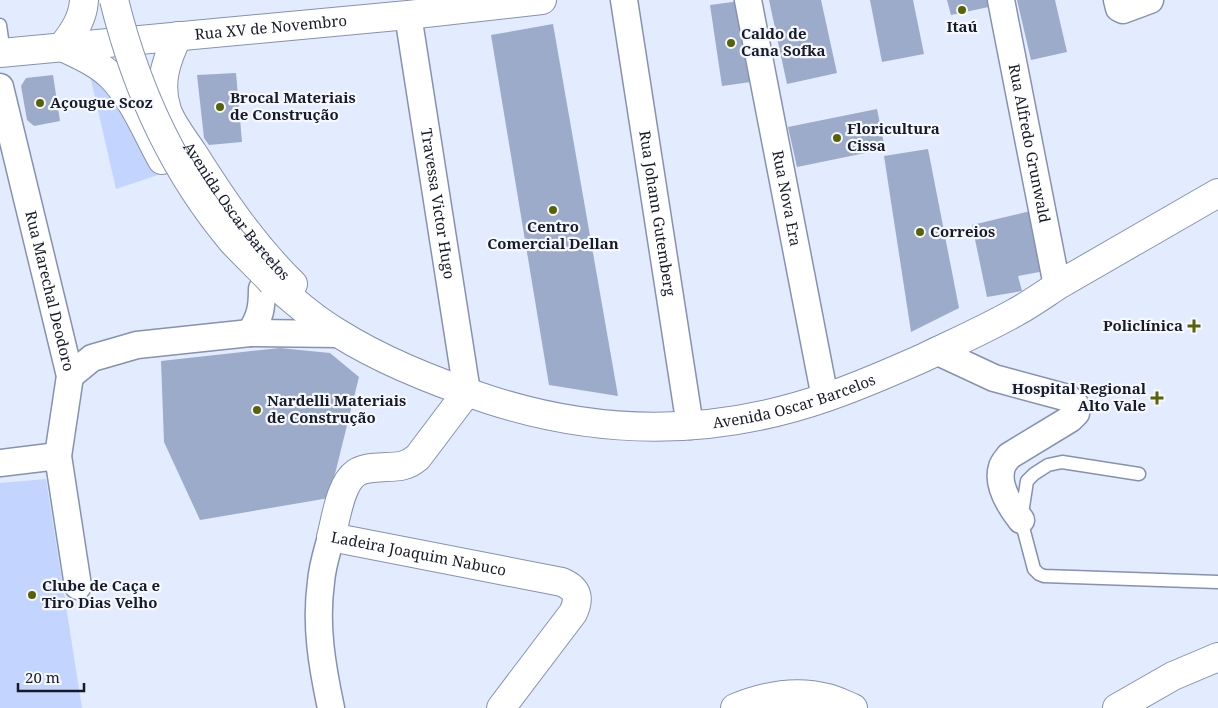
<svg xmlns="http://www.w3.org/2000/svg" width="1218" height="708" font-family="'Noto Serif',serif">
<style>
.green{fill:#c3d5ff}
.building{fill:#9dabca}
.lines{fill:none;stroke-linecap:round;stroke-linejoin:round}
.service-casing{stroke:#8592b0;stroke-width:15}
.minor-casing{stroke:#8592b0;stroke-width:29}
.tertiary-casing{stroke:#8592b0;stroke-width:30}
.secondary-casing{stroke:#8592b0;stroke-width:30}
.service{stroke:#fff;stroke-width:12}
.minor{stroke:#fff;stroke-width:26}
.tertiary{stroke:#fff;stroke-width:28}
.secondary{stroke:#fff;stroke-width:28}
.secondary-bridge-casing{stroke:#8592b0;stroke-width:30;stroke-linecap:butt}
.secondary-bridge{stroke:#fff;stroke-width:28}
.poi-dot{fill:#586303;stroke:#f5f8ff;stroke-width:2}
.labels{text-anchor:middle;stroke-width:4.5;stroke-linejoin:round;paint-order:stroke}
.poi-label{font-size:15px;font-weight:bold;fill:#171b27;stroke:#f5f8ff;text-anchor:start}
.street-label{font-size:15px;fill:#171b27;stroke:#f5f8ff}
</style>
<rect width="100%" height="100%" fill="#e2ebff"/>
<g class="green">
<polygon points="89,71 104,74 158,175 116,189"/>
<polygon points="46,479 82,708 0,708 0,483"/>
</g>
<g class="building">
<polygon points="769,0 821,0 837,73 787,84"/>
<polygon points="870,0 913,0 924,54 882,62"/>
<polygon points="947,0 997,0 998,5 951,15"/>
<polygon points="1017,0 1055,0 1067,52 1031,60"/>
<polygon points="740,1 751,82 722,86 710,5"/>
<polygon points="553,24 618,396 549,385 491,35"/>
<polygon points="236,73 242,142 209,145 204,138 197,75"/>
<polygon points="53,75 60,121 34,126 27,120 21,86 26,78"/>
<polygon points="877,109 885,149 797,167 788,127"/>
<polygon points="928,149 959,308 911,332 884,156"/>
<polygon points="1039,209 1050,270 1018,276 1022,291 987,297 972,225"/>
<polygon points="280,348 330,353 359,377 329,498 200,520 164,442 161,361"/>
</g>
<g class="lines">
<g class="service-casing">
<g id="service">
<polyline points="0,25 4,53"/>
<polyline points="1139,474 1062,462 1048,465 1034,474 1027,481 1021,520 1034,569 1039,574 1044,576 1218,582"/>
</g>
</g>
<g class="minor-casing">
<g id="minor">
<path id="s1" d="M 624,0 L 690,426"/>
<path id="s2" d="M 748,0 L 825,398"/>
<path id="s3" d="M 1001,0 L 1057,286"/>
<polyline points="1117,0 1119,8 1123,10 1150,0"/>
<path id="s4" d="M 408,15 L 467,392"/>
<path id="s5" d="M 0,87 L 70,376 L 58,456 L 78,586"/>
<path d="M 250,333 C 260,317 262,309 262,289"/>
<path d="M 936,351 L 994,378 L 1068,398 L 1075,404 L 1076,413 L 1070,419 L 1009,456 C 1007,459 1003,463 1002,467 C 996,485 1010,506 1021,520"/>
<polyline points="70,376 92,358 137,345 250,333 339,334"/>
<polyline points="0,463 58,456"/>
<path d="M 331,708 C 322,666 315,625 321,582 C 322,567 327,552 331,537"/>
</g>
</g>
<g class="tertiary-casing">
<g id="tertiary">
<path id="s6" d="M 467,392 L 418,457 C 408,466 399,467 386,467 C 376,468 364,467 356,473 C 340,484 336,519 331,537 L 562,582 C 578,589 580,598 573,613 L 501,708"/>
<path d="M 735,708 C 764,696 797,690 827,698 C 836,700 845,705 853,708"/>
<polyline points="1117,708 1173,676 1218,657"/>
</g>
</g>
<g class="secondary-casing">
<g id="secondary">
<path id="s7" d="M 178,36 C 166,60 158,84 167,110 C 171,123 185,141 193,153 C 222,199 253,245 293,284"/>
<path d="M 62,47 C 79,55 98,63 112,77 C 134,100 147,133 162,160"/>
<path d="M 62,47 C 73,33 83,19 84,0"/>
<path id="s8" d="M 0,53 L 408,15 L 542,0"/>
<path id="s9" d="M 272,282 C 293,300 314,319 338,333 C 384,362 438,383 490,400 C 602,436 715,436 827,397 C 860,386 891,372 923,358 C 954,343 986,329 1016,312 C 1031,304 1046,293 1060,284 C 1113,254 1165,223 1218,193"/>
</g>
</g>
<use href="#service" class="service"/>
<use href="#minor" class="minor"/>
<use href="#tertiary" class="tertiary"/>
<use href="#secondary" class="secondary"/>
<g class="secondary-bridge-casing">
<path id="secondary-bridge" d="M 114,0 C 136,89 173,171 232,241 C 245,255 259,268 272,282"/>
</g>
<use href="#secondary-bridge" class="secondary-bridge"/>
</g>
<g class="poi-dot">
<circle cx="962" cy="10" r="5"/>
<circle cx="731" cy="43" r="5"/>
<circle cx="40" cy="103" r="5"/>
<circle cx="220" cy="107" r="5"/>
<circle cx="837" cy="138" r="5"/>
<circle cx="553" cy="210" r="5"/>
<circle cx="920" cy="232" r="5"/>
<path d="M1191.5 318.5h5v5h5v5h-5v5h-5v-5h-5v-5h5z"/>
<path d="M1154.5 390.5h5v5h5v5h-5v5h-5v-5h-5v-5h5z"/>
<circle cx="257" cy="410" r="5"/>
<circle cx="32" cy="595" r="5"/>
</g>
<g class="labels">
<g class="poi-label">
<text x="962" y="32" text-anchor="middle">Itaú</text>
<text x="741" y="39">Caldo de<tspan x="741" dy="17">Cana Sofka</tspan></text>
<text x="230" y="103">Brocal Materiais<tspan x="230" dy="17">de Construção</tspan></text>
<text x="50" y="108">Açougue Scoz</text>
<text x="847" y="134">Floricultura<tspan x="847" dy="17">Cissa</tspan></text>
<text x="553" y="232" text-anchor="middle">Centro<tspan x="553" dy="17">Comercial Dellan</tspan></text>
<text x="930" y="237">Correios</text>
<text x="1183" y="331" text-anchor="end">Policlínica</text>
<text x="1146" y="394" text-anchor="end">Hospital Regional<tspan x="1146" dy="17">Alto Vale</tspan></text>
<text x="267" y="406">Nardelli Materiais<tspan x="267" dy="17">de Construção</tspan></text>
<text x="42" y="591">Clube de Caça e<tspan x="42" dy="17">Tiro Dias Velho</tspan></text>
</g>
<g class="street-label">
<text dy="5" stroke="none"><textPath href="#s8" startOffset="272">Rua XV de Novembro</textPath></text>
<text dy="5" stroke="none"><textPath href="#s3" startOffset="146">Rua Alfredo Grunwald</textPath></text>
<text dy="5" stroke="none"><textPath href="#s2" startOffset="202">Rua Nova Era</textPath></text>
<text dy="5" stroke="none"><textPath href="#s4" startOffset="191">Travessa Victor Hugo</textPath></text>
<text dy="5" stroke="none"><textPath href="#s7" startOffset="200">Avenida Oscar Barcelos</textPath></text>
<text dy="5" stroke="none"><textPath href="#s1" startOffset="216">Rua Johann Gutemberg</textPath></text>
<text dy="5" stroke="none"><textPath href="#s5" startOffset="210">Rua Marechal Deodoro</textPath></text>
<text dy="5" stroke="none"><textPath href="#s9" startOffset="560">Avenida Oscar Barcelos</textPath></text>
<text dy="5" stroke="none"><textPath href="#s6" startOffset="306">Ladeira Joaquim Nabuco</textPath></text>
</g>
</g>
<path d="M18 683v8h66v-8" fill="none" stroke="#171b27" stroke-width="2.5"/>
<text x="25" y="683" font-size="15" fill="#171b27" stroke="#f5f8ff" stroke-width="4" paint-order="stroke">20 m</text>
</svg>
